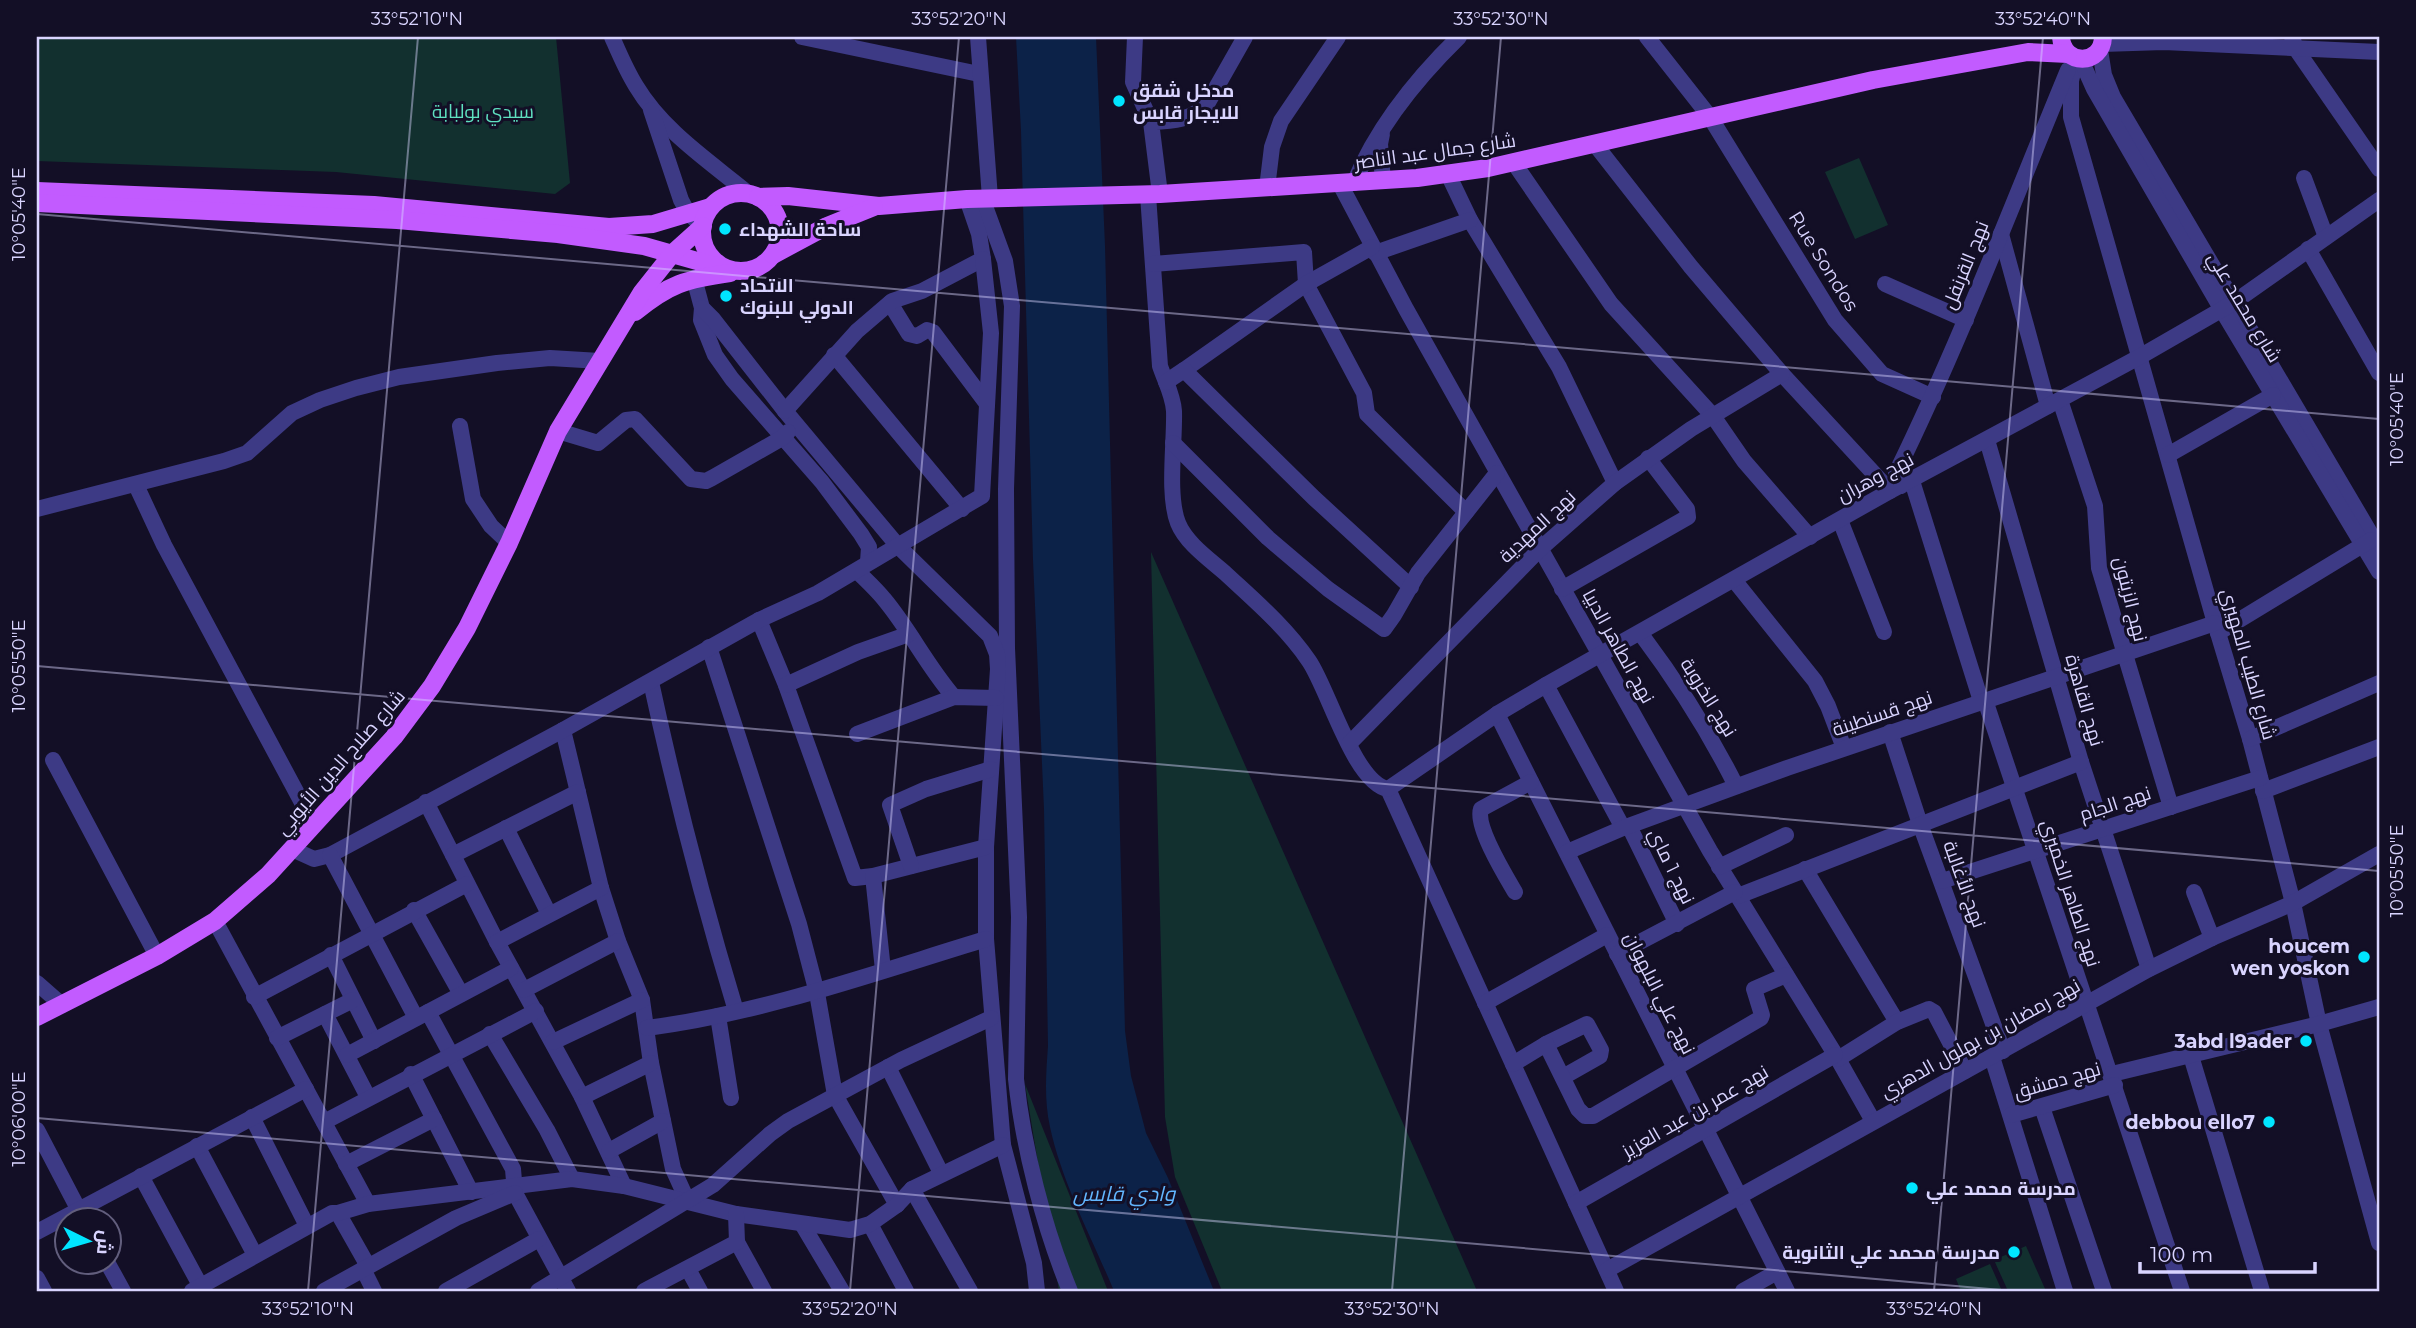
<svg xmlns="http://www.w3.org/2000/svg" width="2416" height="1328" font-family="Montserrat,Cairo,sans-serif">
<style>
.green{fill:#12302f}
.water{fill:#0c2248}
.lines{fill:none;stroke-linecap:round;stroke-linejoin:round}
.minor{stroke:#3d3a85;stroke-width:16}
.major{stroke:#c25bff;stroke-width:18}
.ticks{fill:none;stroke:#d9d4ff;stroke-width:2;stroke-opacity:0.45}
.poi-dot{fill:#00e5ff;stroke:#130f26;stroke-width:2.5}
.labels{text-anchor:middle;stroke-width:6;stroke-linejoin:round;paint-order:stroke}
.poi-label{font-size:19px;font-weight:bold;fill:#d9d4ff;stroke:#130f26;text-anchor:start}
.park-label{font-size:19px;fill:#5fe0c0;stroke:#130f26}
.street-label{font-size:19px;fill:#d9d4ff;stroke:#130f26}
.water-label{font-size:21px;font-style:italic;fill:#62b6ff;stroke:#130f26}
.neatline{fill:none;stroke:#d9d4ff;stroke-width:2.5}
.ticks-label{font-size:18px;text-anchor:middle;fill:#d9d4ff}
</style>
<rect width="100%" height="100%" fill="#130f26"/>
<g class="green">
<polygon points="37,37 556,37 570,183 555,194 336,172 37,161"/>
<polygon points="1859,158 1888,225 1855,239 1825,172"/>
<polygon points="1151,552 1477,1291 1222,1291 1175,1177 1165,1117"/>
<polygon points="1025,1084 1108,1291 1059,1291"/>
<polygon points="2026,1246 2046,1291 2008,1291 1994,1260"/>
<polygon points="1990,1264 2002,1291 1961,1291 1956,1279"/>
</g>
<path class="water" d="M 1016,37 L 1096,37 L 1105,246 L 1125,1031 L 1131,1076 L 1146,1133 L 1168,1178 L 1214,1291 L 1114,1291 C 1092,1238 1062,1183 1050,1127 C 1044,1100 1046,1073 1048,1046 L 1044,809 L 1033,560 L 1021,131 Z"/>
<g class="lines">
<g class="minor">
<path d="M 612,37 C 619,53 626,70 636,86 C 663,131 709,161 749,194"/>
<polyline points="802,37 979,74"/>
<polyline points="978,37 990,198"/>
<polyline points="1135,37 1133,82 1151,122"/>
<polyline points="1647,37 1710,117 1835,320 1882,374 1933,397"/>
<polyline points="2292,37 2296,49 2379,169"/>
<polyline points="2102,44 2164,42 2379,52"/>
<polyline points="2100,50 2104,75 2113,97 2379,548"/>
<polyline points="2076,59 2071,81 2071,117 2215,623 2250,739 2293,903 2319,1024 2379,1243"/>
<polyline points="2081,60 2094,89 2222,310 2379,572"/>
<polyline points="651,110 681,200 688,213 696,220"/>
<polyline points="1382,134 1380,144 1383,181"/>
<polyline points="1594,143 1691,267 1782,374 1890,491"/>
<polyline points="1514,163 1611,304 1713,416 1744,461 1810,537"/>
<polyline points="1448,174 1470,220 1559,367 1615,483"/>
<polyline points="2304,178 2326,237"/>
<path d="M 1354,183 C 1377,127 1416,79 1459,37"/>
<polyline points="1340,184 1406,309 1710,851 1838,1059 1873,1121"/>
<polyline points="1267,188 1272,147 1281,121 1338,37"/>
<path d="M 1160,194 L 1151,122 C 1172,121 1193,120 1207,104 L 1245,37"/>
<path d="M 1148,195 L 1160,366 C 1165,381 1173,395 1174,411 C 1175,442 1167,495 1178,523 C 1186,543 1209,559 1225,573 C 1254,600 1286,627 1309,661 C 1328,688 1354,783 1388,789 L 1616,1291"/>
<path d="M 982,198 L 1005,261 L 1012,306 L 1006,489 L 1007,648 L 1019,917 L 1016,1079 C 1023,1147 1044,1228 1070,1291"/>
<polyline points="2001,234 2048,406"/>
<polyline points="2308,249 2379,373"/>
<polyline points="1375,253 1470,220"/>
<polyline points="1153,264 1304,252 1306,284 1364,393 1367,414 1466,512"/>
<polyline points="694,278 702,308 701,320 715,355 732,379 822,482 861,534 869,547 868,562"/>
<polyline points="1885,284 1966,320"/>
<polyline points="890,303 909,334 917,336 927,330 933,332 987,404"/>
<polyline points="702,308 713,319 785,411 898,546 990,636 997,654 998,669 986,847 986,939 1003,1145 1034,1263 1037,1291"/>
<polyline points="834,355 962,509"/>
<polyline points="1184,370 1306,284 1372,247"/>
<polyline points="1166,382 1184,370 1314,498 1411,587"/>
<polyline points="2060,400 2095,506 2099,568 2171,807"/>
<polyline points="785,411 857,331 892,301 922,291 983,259 979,234 967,199"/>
<polyline points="460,426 473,499 491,526 509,543"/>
<polyline points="558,431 598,443 626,420 635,419 691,479 706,481 712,478 782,438 788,432"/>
<polyline points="1987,440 2081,762 2149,969"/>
<polyline points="1173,443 1268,538 1328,589 1384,629 1394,615 1418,573 1497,473"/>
<polyline points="2168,455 2273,395"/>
<polyline points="1912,481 1981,701"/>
<polyline points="136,485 164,545 314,825"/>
<path d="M 1901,486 L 1896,473 C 1960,342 2012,205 2068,70"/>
<polyline points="37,509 224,461 247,453 292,413 320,400 356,388 399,377 497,363 550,358 600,361"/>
<polyline points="1840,520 1884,632"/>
<path d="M 857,571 C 866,580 876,589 884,599 C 910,630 927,666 954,697"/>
<polyline points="1734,580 1815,681 1828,706 1844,748"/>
<polyline points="1562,589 1688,517 1687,509 1648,458"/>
<polyline points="759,620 786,685 855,878 873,876 986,847"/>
<polyline points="2218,633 2371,540"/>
<path d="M 1641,634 C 1677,682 1709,732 1736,786"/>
<polyline points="709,647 799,924 817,993 835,1095 897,1205"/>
<path d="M 651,682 C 675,793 703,902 736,1011"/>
<polyline points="786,685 858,652 909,634"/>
<polyline points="1546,685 1623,828"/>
<path d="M 1985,700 C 2050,897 2118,1094 2182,1291"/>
<polyline points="1497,714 1787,1291"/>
<polyline points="563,730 601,888 618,941 642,1000 651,1063 673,1169 688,1202"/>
<polyline points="1890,732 1920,824 2003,1051"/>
<polyline points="857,734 954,697 996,698"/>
<polyline points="2250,739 2379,683"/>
<polyline points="1349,744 1540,549 1615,483 1691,429 1782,374"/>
<polyline points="53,760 157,956"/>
<polyline points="1388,789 1497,714 1546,685 1890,491 2141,356 2233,303 2379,200"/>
<polyline points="2263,791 2379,747"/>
<polyline points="426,802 497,942 582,1097 624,1186"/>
<polyline points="1629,826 1677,924"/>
<polyline points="506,828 549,914"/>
<polyline points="292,849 314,859 330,855 563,730 759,620 818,593 982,496 991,333 983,259"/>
<polyline points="1567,852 1623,828 1787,768 2215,623"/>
<polyline points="330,855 416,1018"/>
<polyline points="453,855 578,792"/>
<polyline points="911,866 890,805 926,789 991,769"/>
<polyline points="1719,867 1786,835"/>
<polyline points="1805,869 1897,1022"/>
<polyline points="873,876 883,970"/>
<polyline points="1942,881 2260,778"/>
<path d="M 1515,892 C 1505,875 1475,826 1481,809 L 1531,782"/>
<polyline points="2194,892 2212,938"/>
<polyline points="1738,896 2081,762"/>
<polyline points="414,910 461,994"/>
<polyline points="215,921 368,1204"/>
<polyline points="497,942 601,888"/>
<polyline points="1617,954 1735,892"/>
<polyline points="331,955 374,1041"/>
<polyline points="37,983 62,1005"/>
<polyline points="524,990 618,941"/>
<polyline points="254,997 467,884"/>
<polyline points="1485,1003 1607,935"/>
<polyline points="428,1012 513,1169 515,1193 568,1291"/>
<polyline points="325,1014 368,1097"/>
<polyline points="718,1016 731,1098"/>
<path d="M 647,1028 C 763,1013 874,973 986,939"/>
<polyline points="490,1034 547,1130 572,1179"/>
<polyline points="277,1038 353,1000"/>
<polyline points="553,1042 642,1000"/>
<polyline points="1546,1044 1587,1024 1601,1050 1600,1056 1563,1077"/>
<polyline points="347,1055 511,968"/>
<polyline points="2191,1056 2262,1291"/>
<polyline points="1992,1057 2065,1291"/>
<polyline points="1838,1059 1897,1022 1929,1009 1934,1012 1965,1071"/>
<polyline points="1513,1064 1546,1044 1578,1109 1585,1116 1593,1116 1761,1018 1762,1015 1754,989 1786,975"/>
<polyline points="888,1067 941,1173"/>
<polyline points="411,1074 471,1192"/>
<polyline points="2112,1074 2319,1024 2379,1007"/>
<polyline points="582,1097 651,1063"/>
<polyline points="2042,1107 2104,1291"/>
<polyline points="2011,1115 2115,1085"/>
<polyline points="252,1117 307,1226"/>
<polyline points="324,1122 536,1011"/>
<polyline points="37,1130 84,1220"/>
<polyline points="197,1146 255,1255"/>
<polyline points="609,1151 663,1121"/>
<polyline points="346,1164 434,1119"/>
<polyline points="141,1176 201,1287"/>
<polyline points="912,1189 970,1291"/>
<polyline points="1576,1203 1835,1055"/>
<polyline points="338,1213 368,1266"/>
<polyline points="802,1224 842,1291"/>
<polyline points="870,1224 906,1291"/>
<polyline points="37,1232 306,1089"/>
<polyline points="737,1242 764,1291"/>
<polyline points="107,1262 123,1291"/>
<polyline points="363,1269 374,1291"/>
<polyline points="688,1269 700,1291"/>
<polyline points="1607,1270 2149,969 2212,938 2293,903 2379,854"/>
<polyline points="37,1278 44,1291"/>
<polyline points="192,1291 332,1213 338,1213 368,1204 572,1179 624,1186 736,1214 850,1230 870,1224 897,1205 912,1189 1003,1145"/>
<polyline points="324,1291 456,1218 515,1193"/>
<polyline points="446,1291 539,1239"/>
<polyline points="538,1291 713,1185 770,1134 788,1121 901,1060 991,1018"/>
<polyline points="644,1291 737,1242 736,1214"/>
<polyline points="1743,1291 1777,1272"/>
</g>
<g class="major">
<path d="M 2061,37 C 2063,66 2102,66 2103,37"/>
<polyline points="37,191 374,205 609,227 653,224 710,207"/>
<circle cx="741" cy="232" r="39"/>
<polyline points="758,197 788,196 879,206 967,199 1160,194 1417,178 1488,168 1873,80 2028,52 2068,54"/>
<polyline points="37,203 397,220 558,234 644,246 729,270"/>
<polyline points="773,255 827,226 874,207"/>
<path d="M 635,312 C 669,284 686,279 730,273"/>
<polyline points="37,1017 157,956 215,921 268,875 394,737 432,686 467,628 509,543 558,431 642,292 673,253 703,226"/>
</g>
</g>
<path class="ticks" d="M 37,214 L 2379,419M 37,666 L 2379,871M 37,1118 L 2013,1291M 308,1291 L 418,37M 850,1291 L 959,37M 1392,1291 L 1501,37M 1934,1291 L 2043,37"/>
<g class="poi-dot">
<circle cx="1119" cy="101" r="7"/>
<circle cx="725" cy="229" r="7"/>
<circle cx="726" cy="296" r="7"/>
<circle cx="2364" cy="957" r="7"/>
<circle cx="2306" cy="1041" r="7"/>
<circle cx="2269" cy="1122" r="7"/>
<circle cx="1912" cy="1188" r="7"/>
<circle cx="2014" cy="1252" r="7"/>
</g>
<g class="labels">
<g class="poi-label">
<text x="1133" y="97">مدخل شقق<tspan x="1133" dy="22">للايجار قابس</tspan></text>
<text x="739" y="236">ساحة الشهداء</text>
<text x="740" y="292">الاتحاد<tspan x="740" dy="22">الدولي للبنوك</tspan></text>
<text x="2350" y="953" text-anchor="end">houcem<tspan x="2350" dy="22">wen yoskon</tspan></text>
<text x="2292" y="1048" text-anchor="end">3abd l9ader</text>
<text x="2255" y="1129" text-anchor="end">debbou ello7</text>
<text x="1926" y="1195">مدرسة محمد علي</text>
<text x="2000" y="1259" text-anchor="end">مدرسة محمد علي الثانوية</text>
</g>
<g class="park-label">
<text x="483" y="118">سيدي بولبابة</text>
</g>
<g class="street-label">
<text transform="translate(1435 151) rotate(-8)" y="7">شارع جمال عبد الناصر</text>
<text transform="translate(1824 261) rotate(58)" y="7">Rue Sondos</text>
<text transform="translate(1965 265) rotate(-68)" y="7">نهج القرنفل</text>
<text transform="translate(2245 307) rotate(59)" y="7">شارع محمد علي</text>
<text transform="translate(1875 477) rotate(-28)" y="7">نهج وهران</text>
<text transform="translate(1537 526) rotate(-43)" y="7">نهج المهدية</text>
<text transform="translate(2131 599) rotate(76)" y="7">نهج الزيتون</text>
<text transform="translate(1619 646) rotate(61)" y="7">نهج الطاهر الدبيا</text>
<text transform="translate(2249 664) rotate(74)" y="7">شارع الطيب المهيري</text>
<text transform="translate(1709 697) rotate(58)" y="7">نهج الخروبة</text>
<text transform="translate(2085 700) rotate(74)" y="7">نهج القاهرة</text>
<text transform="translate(1882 713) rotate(-19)" y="7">نهج قسنطينة</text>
<text transform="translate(340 762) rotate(-49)" y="7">شارع صلاح الدين الأيوبي</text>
<text transform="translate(2115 803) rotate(-18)" y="7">نهج الجام</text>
<text transform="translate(1672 866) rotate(64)" y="7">نهج 1 ماي</text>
<text transform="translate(1965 884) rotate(70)" y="7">نهج الأغالبة</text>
<text transform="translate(2071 893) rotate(72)" y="7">نهج الطاهر الخميري</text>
<text transform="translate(1660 993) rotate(63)" y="7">نهج علي البلهوان</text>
<text transform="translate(1980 1038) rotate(-29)" y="7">نهج رمضان بن بهلول الدهري</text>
<text transform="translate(2057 1080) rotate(-16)" y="7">نهج دمشق</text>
<text transform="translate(1695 1111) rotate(-30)" y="7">نهج عمر بن عبد العزيز</text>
</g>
<g class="water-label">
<text x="1124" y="1201">وادي قابس</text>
</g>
</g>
<rect width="2416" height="1328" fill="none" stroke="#130f26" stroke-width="77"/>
<g transform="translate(88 1241) rotate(95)"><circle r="33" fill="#130f26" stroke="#625e7d" stroke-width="2"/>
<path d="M0-5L12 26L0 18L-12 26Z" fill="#00e5ff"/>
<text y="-10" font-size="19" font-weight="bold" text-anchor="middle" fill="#d9d4ff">ش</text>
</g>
<path d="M2140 1262v10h175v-10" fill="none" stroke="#d9d4ff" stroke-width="3.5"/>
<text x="2150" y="1262" font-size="21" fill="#d9d4ff" stroke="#130f26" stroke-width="5" paint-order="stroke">100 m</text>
<rect x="38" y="38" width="2340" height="1252" class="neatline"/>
<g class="ticks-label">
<text x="417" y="25">33°52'10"N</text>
<text x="959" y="25">33°52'20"N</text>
<text x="1501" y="25">33°52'30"N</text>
<text x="2043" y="25">33°52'40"N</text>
<text transform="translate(19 214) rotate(-90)" y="6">10°05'40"E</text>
<text transform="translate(2397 419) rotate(-90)" y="6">10°05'40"E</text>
<text transform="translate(19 666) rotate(-90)" y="6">10°05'50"E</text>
<text transform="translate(2397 871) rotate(-90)" y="6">10°05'50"E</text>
<text transform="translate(19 1119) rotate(-90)" y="6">10°06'00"E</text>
<text x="308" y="1315">33°52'10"N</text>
<text x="850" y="1315">33°52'20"N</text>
<text x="1392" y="1315">33°52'30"N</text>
<text x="1934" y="1315">33°52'40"N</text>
</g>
</svg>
